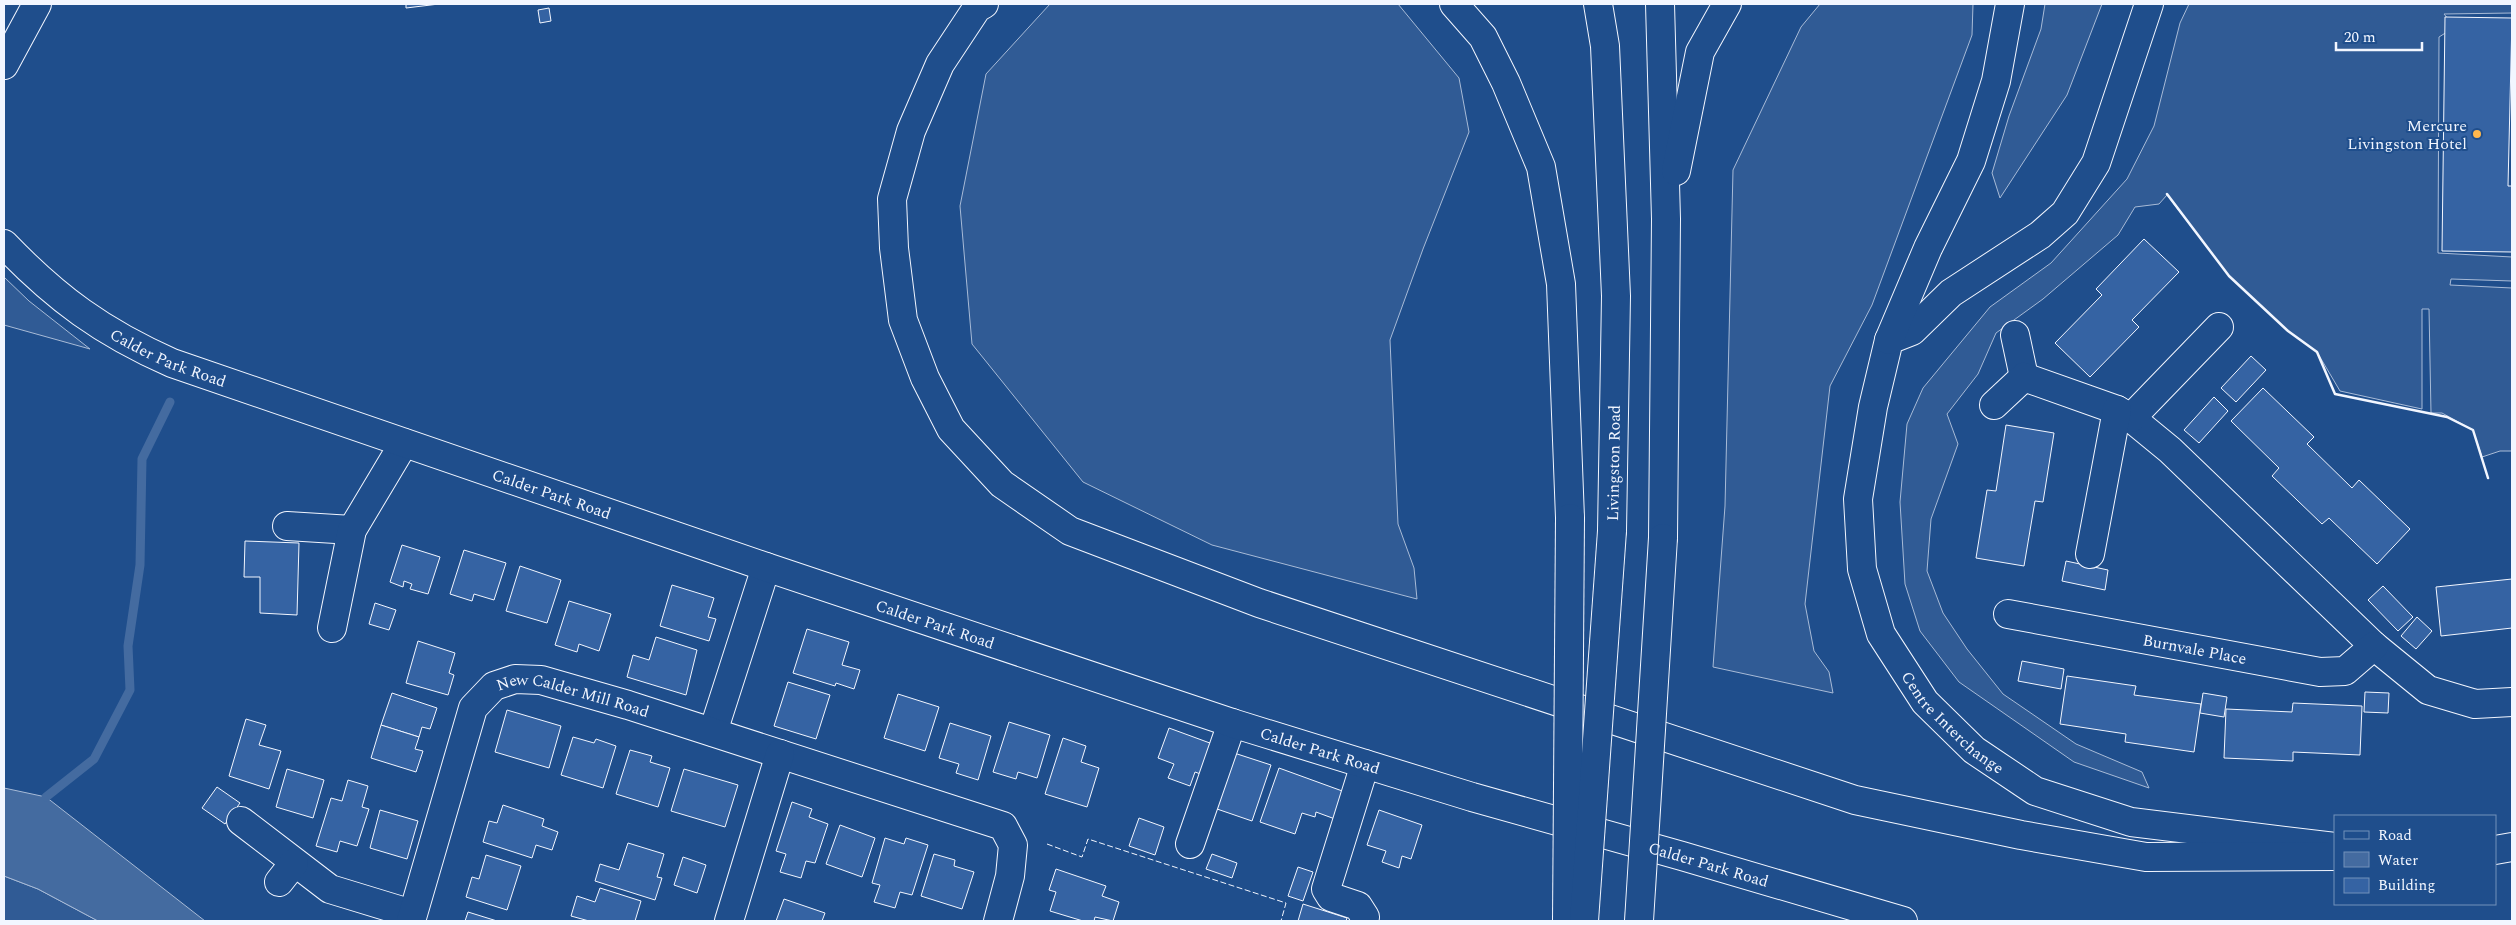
<svg xmlns="http://www.w3.org/2000/svg" width="2516" height="925" font-family="Spectral,serif">
<style>
.built{fill:#305b95;stroke:#a8bbd7}
.water{fill:#446ba0;stroke:#a8bbd7}
.lines{fill:none;stroke-linecap:round;stroke-linejoin:round}
.stream{stroke:#446ba0;stroke-width:9}
.building{fill:#3563a3;stroke:#f2f6ff}
.minor-casing{stroke:#f2f6ff;stroke-width:30}
.major-casing{stroke:#f2f6ff;stroke-width:30}
.minor{stroke:#1f4e8c;stroke-width:28}
.major{stroke:#1f4e8c;stroke-width:28}
.major-bridge-casing{stroke:#f2f6ff;stroke-width:30;stroke-linecap:butt}
.major-bridge{stroke:#1f4e8c;stroke-width:28}
.fence{stroke:#f2f6ff;stroke-width:1;stroke-dasharray:6 2.5;stroke-linecap:butt}
.wall{stroke:#f2f6ff;stroke-width:2.5}
.poi-dot{fill:#ffb74d;stroke:#1f4e8c;stroke-width:2}
.labels{text-anchor:middle;stroke-width:4;stroke-linejoin:round;paint-order:stroke}
.poi-label{font-size:16px;fill:#f2f6ff;stroke:#1f4e8c;text-anchor:end}
.street-label{font-size:16px;fill:#f2f6ff;stroke:#1f4e8c}
</style>
<rect width="100%" height="100%" fill="#1f4e8c"/>
<g class="built">
<polygon points="1050,4 1398,4 1459,78 1469,132 1423,249 1390,340 1398,524 1414,568 1417,599 1212,545 1083,482 972,344 960,206 986,74"/>
<polygon points="1820,4 1973,4 1972,35 1872,305 1830,386 1805,604 1814,651 1829,672 1833,693 1713,667 1725,506 1733,170 1801,27"/>
<polygon points="2045,4 2102,4 2067,95 2000,198 1992,173 2009,116 2041,29"/>
<polygon points="2189,4 2512,4 2512,13 2444,14 2455,27 2439,37 2438,253 2512,257 2512,281 2451,279 2450,285 2512,288 2512,451 2500,451 2482,457 2473,430 2442,413 2431,413 2429,309 2422,309 2422,409 2340,391 2317,352 2288,331 2229,276 2167,195 2159,204 2135,207 2118,235 2043,299 1996,333 1978,374 1947,414 1958,444 1931,519 1927,571 1943,613 1967,649 2003,694 2076,744 2142,772 2149,788 2074,762 1959,682 1920,631 1905,584 1900,502 1907,424 1923,388 1990,307 2051,263 2127,179 2154,126 2180,23"/>
<polygon points="4,277 29,301 90,349 4,325"/>
<polygon points="4,876 38,889 98,921 4,921"/>
</g>
<polygon class="water" points="4,788 46,797 205,921 98,921 38,889 4,876"/>
<g class="lines">
<polyline class="stream" points="46,797 94,759 130,690 128,646 140,565 142,459 170,402"/>
</g>
<g class="building">
<polygon points="406,4 439,4 406,8"/>
<polygon points="549,8 551,21 540,23 538,10"/>
<polygon points="2445,17 2512,18 2508,186 2512,186 2512,252 2442,251"/>
<polygon points="2144,239 2179,272 2132,320 2139,327 2090,377 2055,343 2102,295 2096,289"/>
<polygon points="2251,356 2266,370 2236,402 2221,388"/>
<polygon points="2263,388 2314,437 2307,444 2352,488 2359,480 2410,529 2377,564 2329,518 2322,524 2272,476 2279,468 2231,421"/>
<polygon points="2214,397 2228,411 2199,443 2184,430"/>
<polygon points="2006,425 2054,433 2043,502 2035,501 2024,566 1976,558 1987,490 1996,491"/>
<polygon points="245,541 299,543 297,615 260,613 260,577 244,577"/>
<polygon points="402,545 440,557 428,594 410,589 412,584 404,581 403,587 390,582"/>
<polygon points="464,550 506,563 494,600 474,594 472,601 450,594"/>
<polygon points="2066,561 2108,570 2105,590 2062,581"/>
<polygon points="520,566 561,580 547,623 506,611"/>
<polygon points="2512,579 2512,628 2441,636 2436,587"/>
<polygon points="672,585 714,598 708,617 716,619 709,641 660,626"/>
<polygon points="2383,586 2413,617 2398,631 2368,600"/>
<polygon points="569,601 611,614 599,651 579,644 577,652 555,645"/>
<polygon points="375,603 396,610 389,630 369,624"/>
<polygon points="2417,617 2432,631 2416,649 2401,636"/>
<polygon points="807,629 849,642 842,665 860,670 854,689 836,683 835,686 793,673"/>
<polygon points="656,637 697,650 686,695 627,677 633,655 649,660"/>
<polygon points="418,641 455,653 449,673 454,675 448,695 406,683"/>
<polygon points="2022,661 2064,669 2061,689 2018,681"/>
<polygon points="2067,676 2136,686 2134,695 2201,704 2194,752 2125,742 2126,734 2060,724"/>
<polygon points="788,682 830,695 816,739 774,726"/>
<polygon points="2365,692 2389,693 2388,713 2364,712"/>
<polygon points="392,693 437,708 430,729 422,727 419,737 381,725"/>
<polygon points="2203,693 2227,697 2224,717 2200,713"/>
<polygon points="898,694 939,707 925,751 884,738"/>
<polygon points="2293,703 2362,706 2360,755 2293,752 2293,761 2224,758 2226,709 2292,712"/>
<polygon points="507,710 561,726 549,768 495,752"/>
<polygon points="246,719 266,725 259,745 281,751 269,789 229,776"/>
<polygon points="1009,722 1050,735 1037,778 1018,772 1016,779 993,772"/>
<polygon points="950,723 991,736 978,780 956,773 959,764 939,758"/>
<polygon points="381,725 419,737 415,749 423,751 416,772 371,758"/>
<polygon points="1169,728 1218,746 1206,776 1195,772 1190,786 1168,778 1174,764 1158,758"/>
<polygon points="573,737 594,743 596,739 616,746 603,788 561,775"/>
<polygon points="1063,738 1086,746 1081,762 1099,768 1087,807 1045,794"/>
<polygon points="630,750 652,756 650,762 670,768 658,807 616,794"/>
<polygon points="1228,751 1271,765 1252,821 1217,809"/>
<polygon points="1279,768 1345,792 1335,819 1316,812 1315,817 1302,813 1295,834 1260,822"/>
<polygon points="287,769 324,780 313,818 276,807"/>
<polygon points="684,769 738,785 725,827 671,811"/>
<polygon points="348,780 368,786 362,807 369,809 357,846 340,841 337,852 316,846 331,798 342,801"/>
<polygon points="217,787 240,803 225,824 202,808"/>
<polygon points="792,802 812,809 809,817 828,824 815,863 806,861 801,878 780,872 786,854 776,851"/>
<polygon points="503,805 544,819 542,826 558,832 552,850 536,845 532,858 483,842 489,821 497,823"/>
<polygon points="380,810 418,821 407,859 370,848"/>
<polygon points="1379,810 1422,825 1411,859 1402,856 1399,868 1382,862 1386,851 1367,845"/>
<polygon points="1139,818 1164,827 1155,855 1129,846"/>
<polygon points="840,825 875,838 862,877 826,864"/>
<polygon points="885,838 904,844 906,838 928,845 912,895 900,892 895,908 874,902 880,885 872,883"/>
<polygon points="628,843 664,854 657,877 662,878 655,900 595,881 600,864 619,870"/>
<polygon points="934,854 955,860 954,866 974,872 962,909 921,896"/>
<polygon points="1212,854 1237,863 1232,878 1206,869"/>
<polygon points="486,855 521,866 507,910 466,897 472,877 479,879"/>
<polygon points="683,857 706,865 697,893 674,885"/>
<polygon points="1298,867 1313,872 1303,901 1288,896"/>
<polygon points="1056,869 1106,886 1102,896 1119,902 1113,921 1095,917 1094,921 1083,921 1050,911 1056,892 1049,890"/>
<polygon points="600,888 641,901 635,921 589,921 571,916 577,896 595,902"/>
<polygon points="784,899 825,913 822,921 776,921"/>
<polygon points="1303,904 1347,918 1346,921 1298,921"/>
<polygon points="468,912 497,921 465,921"/>
</g>
<g class="lines">
<g class="minor-casing">
<g id="minor">
<path id="s1" d="M 2149,4 L 2096,163 L 2065,213 L 2040,235 L 1951,293 L 1912,331 L 1889,340 L 1873,407 L 1858,499 L 1862,569 L 1881,634 L 1925,702 L 1974,750 L 2035,791 L 2131,822 L 2335,847"/>
<polyline points="2015,335 2024,377"/>
<polyline points="1994,405 2024,377 2117,410 2131,418 2170,450 2374,646 2428,690 2475,704 2512,702"/>
<polyline points="2131,418 2219,327"/>
<polyline points="287,526 352,530"/>
<polyline points="2090,554 2117,410"/>
<path id="s2" d="M 2008,614 L 2320,672 L 2345,671 L 2374,646"/>
<polyline points="332,628 352,530 404,443"/>
<polyline points="713,732 766,567"/>
<polyline points="241,821 330,889 412,914"/>
<polyline points="1190,844 1232,723"/>
<polyline points="2495,850 2512,847"/>
<polyline points="279,882 294,863"/>
<path id="s3" d="M 411,921 L 473,708 L 494,686 L 515,679 L 541,680 L 628,705 L 1003,826 L 1013,845 L 1010,876 L 998,921"/>
<polyline points="729,921 780,754"/>
<polyline points="1364,921 1365,917 1358,906 1331,897 1326,889 1365,764"/>
</g>
</g>
<g class="major-casing">
<g id="major">
<polyline points="984,4 977,8 940,64 911,131 892,199 894,248 903,320 925,378 951,429 1002,484 1070,531 1259,603 1855,800 2021,835 2146,857 2335,856"/>
<polyline points="1454,4 1483,37 1506,83 1541,167 1561,284 1570,518"/>
<polyline points="1598,4 1605,46 1616,296 1612,531"/>
<polyline points="1660,4 1666,219 1663,538"/>
<polyline points="4,65 37,4"/>
<polyline points="1676,171 1700,52 1727,4"/>
<path id="s4" d="M 4,244 C 57,299 102,332 172,363 L 766,567 L 1232,723 L 1472,797 L 1682,856 L 1903,921"/>
<polyline points="1889,340 1928,248 1971,161 1996,81 2010,4"/>
</g>
</g>
<use href="#minor" class="minor"/>
<use href="#major" class="major"/>
<g class="major-bridge-casing">
<g id="major-bridge">
<polyline points="1567,921 1570,518"/>
<polyline points="1584,921 1612,531"/>
<polyline points="1639,921 1663,538"/>
</g>
</g>
<use href="#major-bridge" class="major-bridge"/>
<polyline class="fence" points="1047,844 1082,857 1088,839 1286,903 1281,921"/>
<polyline class="wall" points="2167,194 2229,276 2288,331 2317,352 2335,394 2447,417 2473,430 2488,478"/>
</g>
<circle class="poi-dot" cx="2477" cy="134" r="5"/>
<g class="labels">
<g class="poi-label">
<text x="2467" y="131">Mercure<tspan x="2467" dy="18">Livingston Hotel</tspan></text>
</g>
<g class="street-label">
<text dy="6" stroke="none"><textPath href="#s4" startOffset="202">Calder Park Road</textPath></text>
<text transform="translate(1613 463) rotate(-89)" y="6">Livingston Road</text>
<text dy="6" stroke="none"><textPath href="#s4" startOffset="609">Calder Park Road</textPath></text>
<text dy="6" stroke="none"><textPath href="#s4" startOffset="1014">Calder Park Road</textPath></text>
<text dy="6" stroke="none"><textPath href="#s2" startOffset="190">Burnvale Place</textPath></text>
<text dy="6" stroke="none"><textPath href="#s3" startOffset="334">New Calder Mill Road</textPath></text>
<text dy="6" stroke="none"><textPath href="#s1" startOffset="860">Centre Interchange</textPath></text>
<text dy="6" stroke="none"><textPath href="#s4" startOffset="1419">Calder Park Road</textPath></text>
<text dy="6" stroke="none"><textPath href="#s4" startOffset="1824">Calder Park Road</textPath></text>
</g>
</g>
<rect width="2516" height="925" fill="none" stroke="#f2f6ff" stroke-width="10"/>
<rect x="2334" y="815" width="162" height="90" fill="#1f4e8c" stroke="#7391ba"/>
<rect x="2344" y="831" width="25" height="8" fill="#1f4e8c" stroke="#7391ba"/>
<text x="2378" y="840" font-size="15" fill="#f2f6ff">Road</text>
<rect x="2344" y="852" width="25" height="15" fill="#446ba0" stroke="#7391ba"/>
<text x="2378" y="865" font-size="15" fill="#f2f6ff">Water</text>
<rect x="2344" y="878" width="25" height="15" fill="#3563a3" stroke="#7391ba"/>
<text x="2378" y="890" font-size="15" fill="#f2f6ff">Building</text>
<path d="M2336 42v8h86v-8" fill="none" stroke="#f2f6ff" stroke-width="2.5"/>
<text x="2344" y="42" font-size="15" fill="#f2f6ff" stroke="#1f4e8c" stroke-width="4" paint-order="stroke">20 m</text>
</svg>
